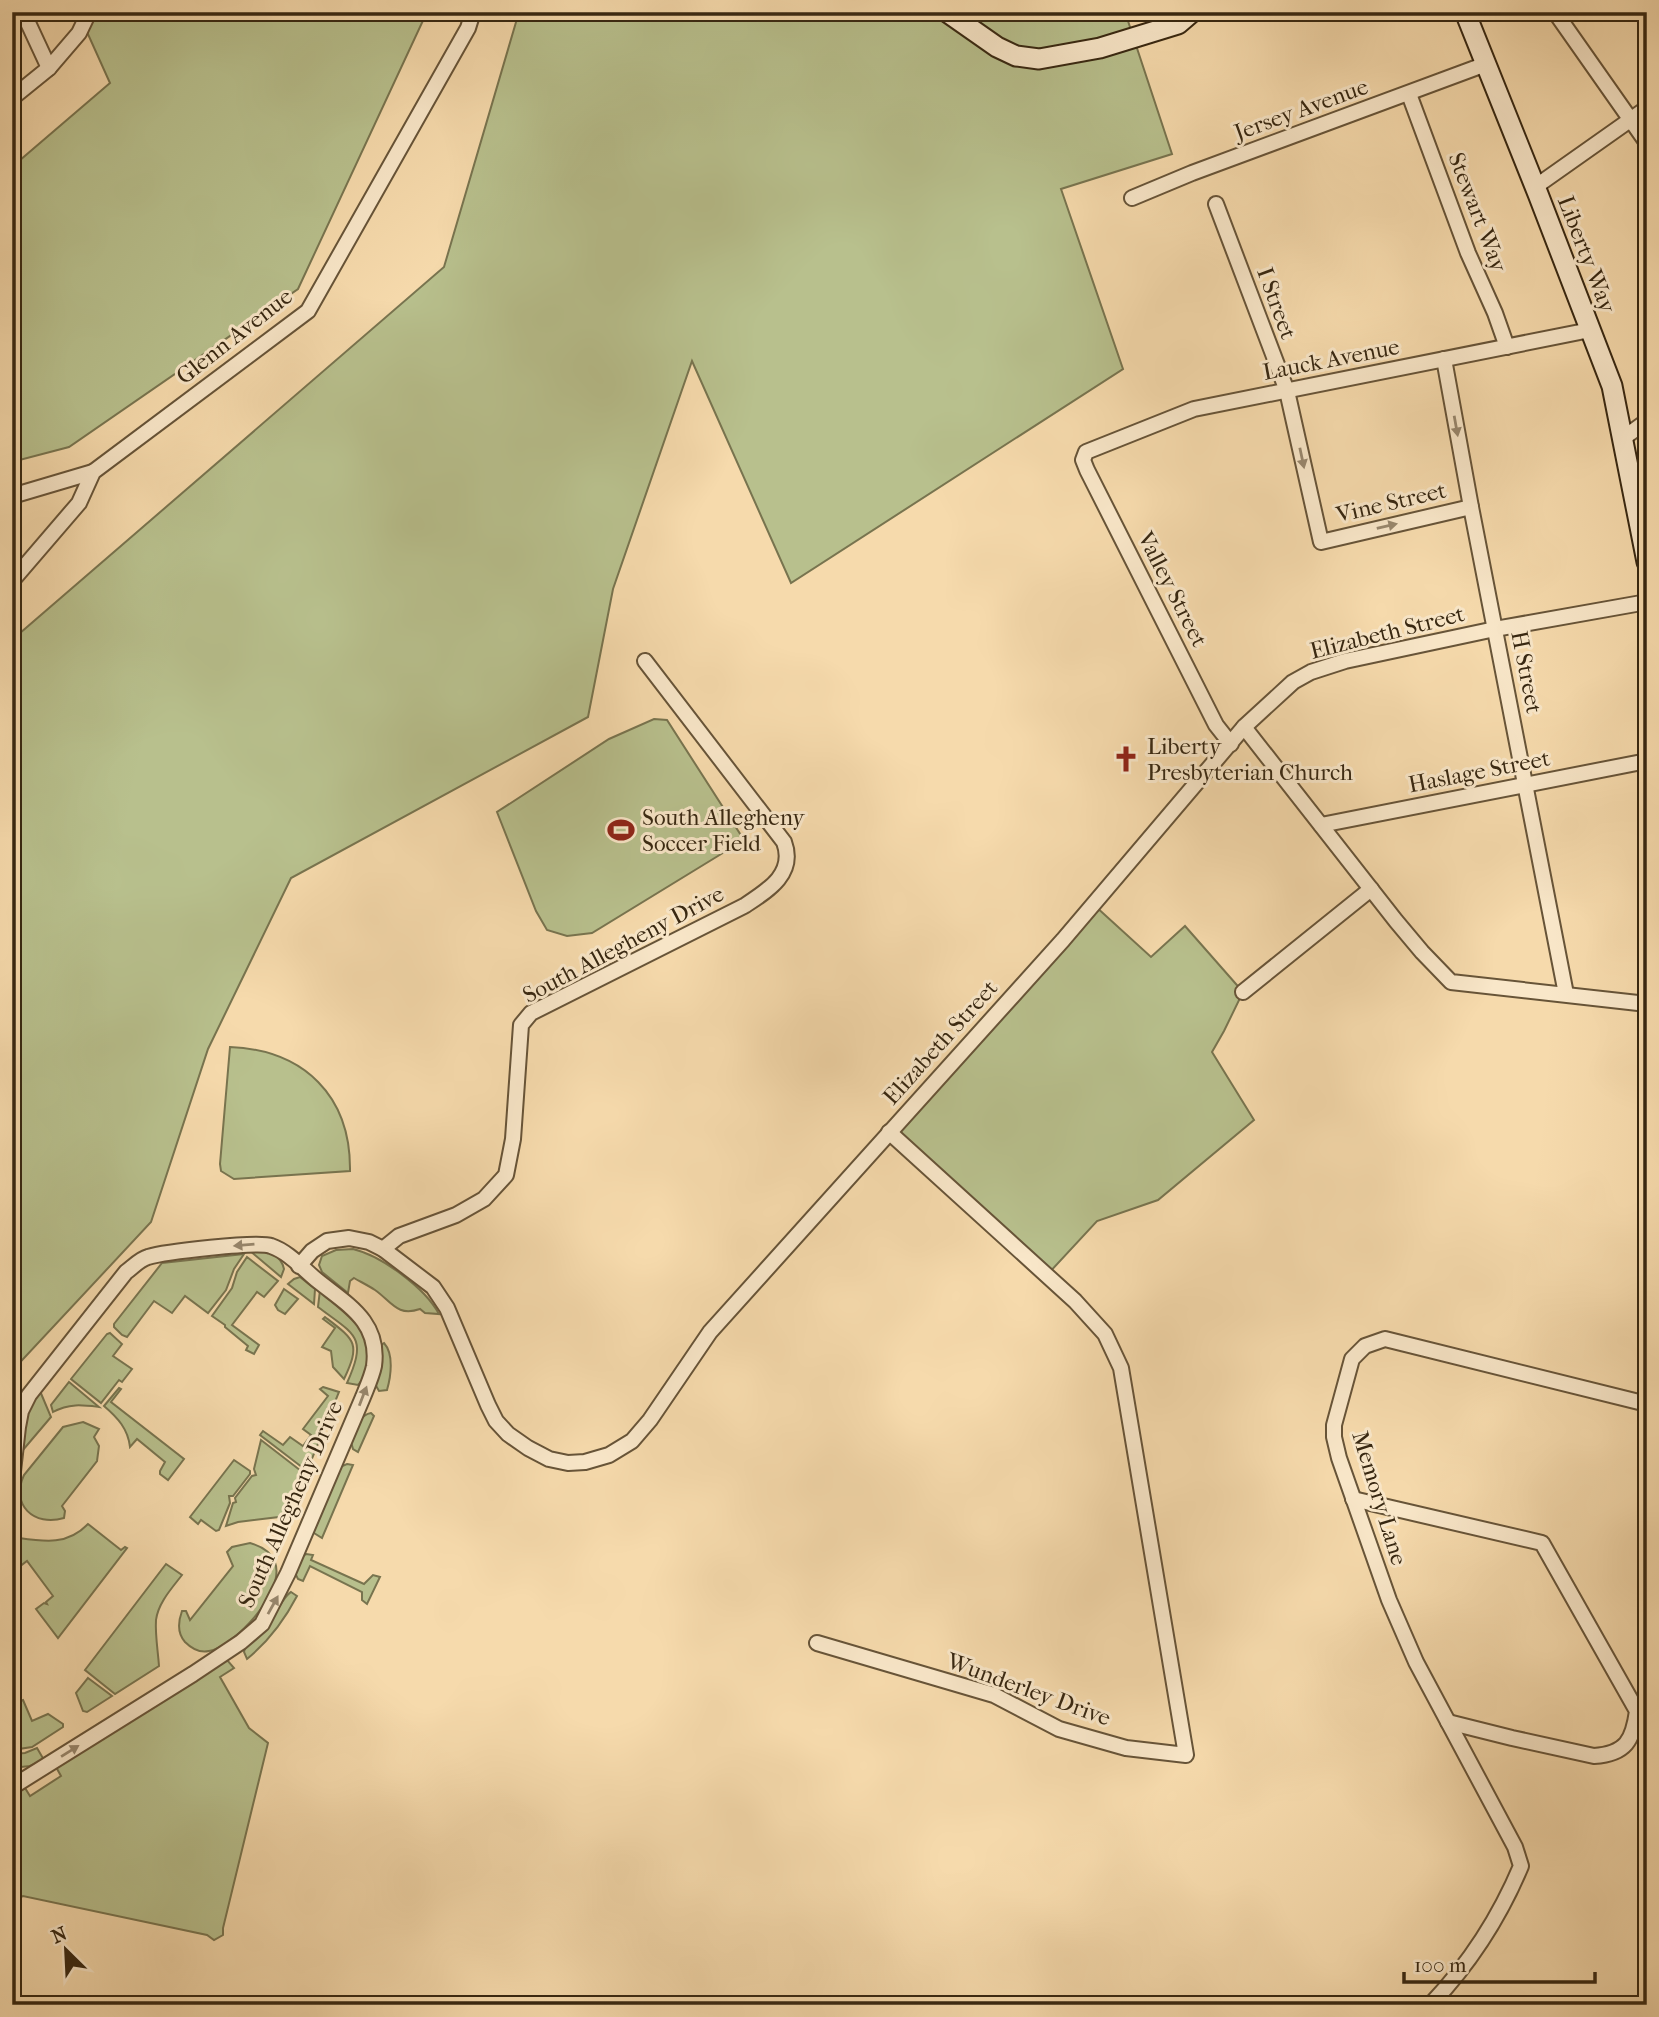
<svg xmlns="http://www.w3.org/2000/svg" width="1659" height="2017" font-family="'IM FELL French Canon',serif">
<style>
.green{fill:#b8c08d;stroke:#78744f;stroke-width:2}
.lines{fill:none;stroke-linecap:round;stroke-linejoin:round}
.street-casing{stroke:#675438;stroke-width:18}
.secondary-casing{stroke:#372711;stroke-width:23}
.street{stroke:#f9e7c9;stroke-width:14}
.secondary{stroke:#f9e7c9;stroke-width:19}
.oneway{fill:#98876d}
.labels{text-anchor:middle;stroke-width:6;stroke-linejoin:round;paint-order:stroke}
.street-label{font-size:23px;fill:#372711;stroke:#f9e7c9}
.poi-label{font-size:23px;fill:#372711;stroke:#f9e7c9;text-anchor:start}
</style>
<rect width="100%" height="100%" fill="#f6daac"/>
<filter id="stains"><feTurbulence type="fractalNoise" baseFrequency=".00286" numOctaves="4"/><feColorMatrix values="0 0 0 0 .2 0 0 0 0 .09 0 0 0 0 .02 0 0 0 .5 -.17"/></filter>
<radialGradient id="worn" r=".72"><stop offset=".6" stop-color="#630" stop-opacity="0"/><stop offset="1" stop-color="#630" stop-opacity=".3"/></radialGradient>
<g class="green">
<polygon points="78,12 427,12 298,289 69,447 12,462 12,167 110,83"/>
<polygon points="519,12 1125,12 1172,154 1061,189 1123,369 791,583 692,361 613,589 588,717 291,878 208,1049 151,1222 12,1371 12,640 444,267"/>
<polygon points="654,719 667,720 744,840 592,933 567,936 547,930 536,911 497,812 609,739"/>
<polygon points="1094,905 1151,957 1185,926 1243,992 1224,1031 1212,1052 1254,1120 1158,1200 1097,1221 1047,1275 889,1132"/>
<path d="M 230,1047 C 304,1050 351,1096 350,1171 L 234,1179 L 221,1171 L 220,1164 Z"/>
<path d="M 353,1249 C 382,1256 425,1288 439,1314 L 425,1313 L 420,1309 C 397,1317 392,1302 375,1290 C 369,1286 361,1282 354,1278 L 350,1281 L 348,1293 L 322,1272 L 319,1265 L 322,1256 L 336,1250 Z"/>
<path d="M 249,1250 C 264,1252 280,1251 284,1269 L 281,1277 Z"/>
<polygon points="244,1254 234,1269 226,1290 208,1313 185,1296 172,1313 154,1301 127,1337 122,1335 114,1327 114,1324 162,1263"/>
<polygon points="247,1257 278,1281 264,1297 257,1292 232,1325 259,1345 254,1354 246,1350 248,1346 225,1327 225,1325 212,1316 232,1288 237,1272"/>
<polygon points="300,1277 315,1289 314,1304 288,1284 294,1279"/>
<polygon points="284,1289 298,1299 285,1314 278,1310 275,1305"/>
<path d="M 320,1290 C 344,1308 369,1326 368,1360 C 367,1369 364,1379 358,1385 L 347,1383 C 368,1336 355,1335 318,1307 Z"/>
<path d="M 325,1317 C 355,1340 361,1343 344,1379 L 333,1367 L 331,1351 L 322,1347 L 335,1328 L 323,1319 Z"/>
<polygon points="110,1333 122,1344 113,1356 132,1369 122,1382 119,1380 101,1403 71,1379 107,1334"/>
<path d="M 384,1343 C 394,1354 391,1376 387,1390 L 379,1391 L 375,1384 L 380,1346 Z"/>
<path d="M 69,1382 L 99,1407 C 83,1405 69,1403 53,1412 L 51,1405 Z"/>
<polygon points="323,1387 339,1392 307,1471 260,1435 263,1431 283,1445 290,1437 303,1446 311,1435 303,1429 328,1396 320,1389"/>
<path d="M 119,1388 L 121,1389 L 111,1402 L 184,1459 L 168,1480 L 160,1474 L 160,1471 L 165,1462 L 137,1439 L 130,1447 C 128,1429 118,1418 104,1406 Z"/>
<path d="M 40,1391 L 51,1417 L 23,1450 L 22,1449 C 24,1425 26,1411 40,1391 Z"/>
<path d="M 371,1413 L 374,1416 L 358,1452 L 353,1449 L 351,1442 C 356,1431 358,1415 371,1413 Z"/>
<path d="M 83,1422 L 99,1429 L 94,1437 L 99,1446 L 97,1461 L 62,1506 L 65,1511 L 64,1518 C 34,1527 10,1505 24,1475 L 63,1427 Z"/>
<polygon points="261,1440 305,1474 287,1516 238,1522 226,1526 233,1503 236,1502 235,1498 252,1476 256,1475 254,1469"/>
<polygon points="234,1460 250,1471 250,1474 233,1496 229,1496 230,1503 219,1530 216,1531 201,1520 198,1524 190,1517"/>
<polygon points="347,1464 353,1465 322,1538 314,1533 314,1528 340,1467"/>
<path d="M 88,1524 L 121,1550 L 125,1547 L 127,1548 L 58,1638 L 36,1609 L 44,1603 L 47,1604 L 46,1602 L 53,1596 L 27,1561 L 19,1567 L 12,1558 L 12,1537 C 41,1541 66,1547 88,1524 Z"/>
<path d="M 250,1543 C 306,1559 260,1617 233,1638 C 226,1643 218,1650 209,1651 C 200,1653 191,1648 185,1642 C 177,1633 178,1622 182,1611 L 186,1611 L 190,1620 L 233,1566 L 227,1552 L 232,1547 Z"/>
<polygon points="306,1554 313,1555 311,1560 364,1584 373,1575 380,1577 367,1604 362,1600 362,1592 310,1566 303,1581 298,1579 295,1573 302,1557"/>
<path d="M 166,1564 L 182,1575 C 172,1588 158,1603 156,1620 C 155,1635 158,1651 159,1666 L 115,1694 L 85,1670 Z"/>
<path d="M 291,1592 L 297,1596 C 284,1621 269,1641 247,1659 L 244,1652 L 245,1648 C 252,1642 259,1636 266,1629 C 273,1619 283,1596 291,1592 Z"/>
<polygon points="225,1660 228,1661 234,1668 220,1677 249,1728 268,1743 223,1928 223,1935 214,1940 207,1935 23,1896 12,1903 12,1797 25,1788 30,1796 61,1776 56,1767"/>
<polygon points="88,1678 112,1696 87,1712 83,1711 76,1693"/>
<polygon points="23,1700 32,1721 48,1714 63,1724 63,1727 32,1747 12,1750 12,1704"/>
<polygon points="37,1748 44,1760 30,1766 12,1768 12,1754 25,1753"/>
</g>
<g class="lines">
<g class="street-casing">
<g id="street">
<polyline points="23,12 49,68"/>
<polyline points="1555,12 1647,143"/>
<polyline points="1409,94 1468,253 1495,313 1507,347"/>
<polyline points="12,98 49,68 79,33 89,12"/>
<polyline points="1535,187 1647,108"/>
<polyline points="1132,198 1192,173 1486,64"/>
<polyline points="1216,204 1287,391 1321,542 1471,507"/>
<polyline points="1444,359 1471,507 1566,994"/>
<polyline points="1622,439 1647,421"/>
<polyline points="12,496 93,472"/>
<polyline points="12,581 79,503 93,472 308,311 468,28 473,12"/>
<polyline points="1244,727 1396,921 1422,952 1451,982 1647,1004"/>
<polyline points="1231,744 1216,725 1087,470 1083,460 1086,452 1194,409 1590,330"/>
<polyline points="1321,825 1647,761"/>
<polyline points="1243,992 1371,889"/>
<path d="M 383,1249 L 399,1236 L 456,1215 L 484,1199 L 506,1175 L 513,1139 L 521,1025 L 531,1013 L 744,906 C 767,891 796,874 784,842 L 645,661"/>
<polyline points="299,1266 312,1251 327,1241 349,1238 369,1242 383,1249 433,1287 447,1308 488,1405 496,1421 508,1434 528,1448 549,1459 568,1463 585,1462 609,1455 632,1441 650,1420 710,1332 1063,940 1244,727 1293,682 1311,672 1345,661 1495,629 1647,602"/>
<path d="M 12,1480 L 18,1427 L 21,1411 L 29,1395 L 126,1272 C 133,1267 140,1259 148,1257 C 164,1252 258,1241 271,1246 C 289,1252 304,1270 318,1281 C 348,1305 380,1322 374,1366 C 372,1376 367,1387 363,1397 L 288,1573 L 262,1624 L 241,1642 L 193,1674 L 12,1787"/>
<path d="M 1353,1499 L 1542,1543 L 1637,1711 C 1633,1740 1626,1754 1594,1756 L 1512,1738 L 1448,1722"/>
<polyline points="817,1643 994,1695 1059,1729 1126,1748 1186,1755 1121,1368 1105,1334 1075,1301 889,1132"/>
<path d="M 1432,2003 C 1469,1964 1500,1916 1521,1866 L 1515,1847 L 1416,1662 L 1389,1600 L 1339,1458 L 1334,1437 L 1334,1425 L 1352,1359 L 1365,1346 L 1385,1339 L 1647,1404"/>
</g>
</g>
<g class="secondary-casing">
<g id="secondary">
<polyline points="947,12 997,47 1016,56 1039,59 1100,48 1178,24 1192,12"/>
<polyline points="1465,12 1538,194 1612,386 1647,562"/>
</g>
</g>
<use href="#street" class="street"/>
<use href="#secondary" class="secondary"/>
</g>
<defs><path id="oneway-solid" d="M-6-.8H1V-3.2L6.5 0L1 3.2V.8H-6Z" transform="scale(1.75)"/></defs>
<g class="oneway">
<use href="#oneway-solid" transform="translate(1456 426) rotate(80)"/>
<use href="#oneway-solid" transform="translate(1302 458) rotate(78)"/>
<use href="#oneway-solid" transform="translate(1387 526) rotate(-13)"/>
<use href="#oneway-solid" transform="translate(244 1245) rotate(175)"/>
<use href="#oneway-solid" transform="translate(363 1396) rotate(-69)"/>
<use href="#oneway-solid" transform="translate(273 1605) rotate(-61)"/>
<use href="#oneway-solid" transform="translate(70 1751) rotate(-32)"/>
</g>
<defs>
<g id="church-bare" transform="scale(2.1)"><path d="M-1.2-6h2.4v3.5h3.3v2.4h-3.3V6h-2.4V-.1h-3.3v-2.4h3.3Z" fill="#8f2418" stroke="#f9e7c9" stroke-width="2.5" paint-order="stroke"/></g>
<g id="stadium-bare" transform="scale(2.1)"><path d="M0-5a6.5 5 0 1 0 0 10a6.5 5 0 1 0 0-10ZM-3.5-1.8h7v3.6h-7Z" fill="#8f2418" stroke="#f9e7c9" stroke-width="2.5" paint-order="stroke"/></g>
</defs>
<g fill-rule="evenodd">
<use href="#church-bare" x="1126" y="759"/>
<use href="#stadium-bare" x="621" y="830"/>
</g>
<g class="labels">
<g class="street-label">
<text transform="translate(1301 109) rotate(-20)" y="8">Jersey Avenue</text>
<text transform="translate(1478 212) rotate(69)" y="8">Stewart Way</text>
<text transform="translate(1587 254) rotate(69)" y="8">Liberty Way</text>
<text transform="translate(1277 303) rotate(70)" y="8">I Street</text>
<text transform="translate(234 336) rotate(-38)" y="8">Glenn Avenue</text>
<text transform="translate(1331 359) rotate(-11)" y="8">Lauck Avenue</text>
<text transform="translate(1391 502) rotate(-13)" y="8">Vine Street</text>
<text transform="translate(1173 589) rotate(63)" y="8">Valley Street</text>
<text transform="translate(1387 632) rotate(-14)" y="8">Elizabeth Street</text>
<text transform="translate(1527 672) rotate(79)" y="8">H Street</text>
<text transform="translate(1479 771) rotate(-11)" y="8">Haslage Street</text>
<text transform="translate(623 944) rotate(-28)" y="8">South Allegheny Drive</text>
<text transform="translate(940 1042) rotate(-48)" y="8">Elizabeth Street</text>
<text transform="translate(1380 1498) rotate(73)" y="8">Memory Lane</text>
<text transform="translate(290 1504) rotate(-66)" y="8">South Allegheny Drive</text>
<text transform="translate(1029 1689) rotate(20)" y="8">Wunderley Drive</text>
</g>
<g class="poi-label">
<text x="1147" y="754">Liberty<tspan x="1147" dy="26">Presbyterian Church</tspan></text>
<text x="642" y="825">South Allegheny<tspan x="642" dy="26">Soccer Field</tspan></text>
</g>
</g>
<rect width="1659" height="2017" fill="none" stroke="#f6daac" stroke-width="42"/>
<rect x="14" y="14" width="1631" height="1989" fill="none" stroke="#372711" stroke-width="3.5"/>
<rect x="21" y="21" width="1617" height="1975" fill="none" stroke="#372711" stroke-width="2"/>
<g transform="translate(66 1950) rotate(336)" stroke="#f9e7c9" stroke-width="5" paint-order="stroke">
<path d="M0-5L12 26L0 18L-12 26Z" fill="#372711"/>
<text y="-10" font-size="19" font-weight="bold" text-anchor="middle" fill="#372711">N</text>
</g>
<path d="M1404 1972v10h191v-10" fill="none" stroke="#372711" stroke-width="3.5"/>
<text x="1414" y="1972" font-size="21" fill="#372711" stroke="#f9e7c9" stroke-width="5" paint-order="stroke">100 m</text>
<rect width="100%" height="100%" filter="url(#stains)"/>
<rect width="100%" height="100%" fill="url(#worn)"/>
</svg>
